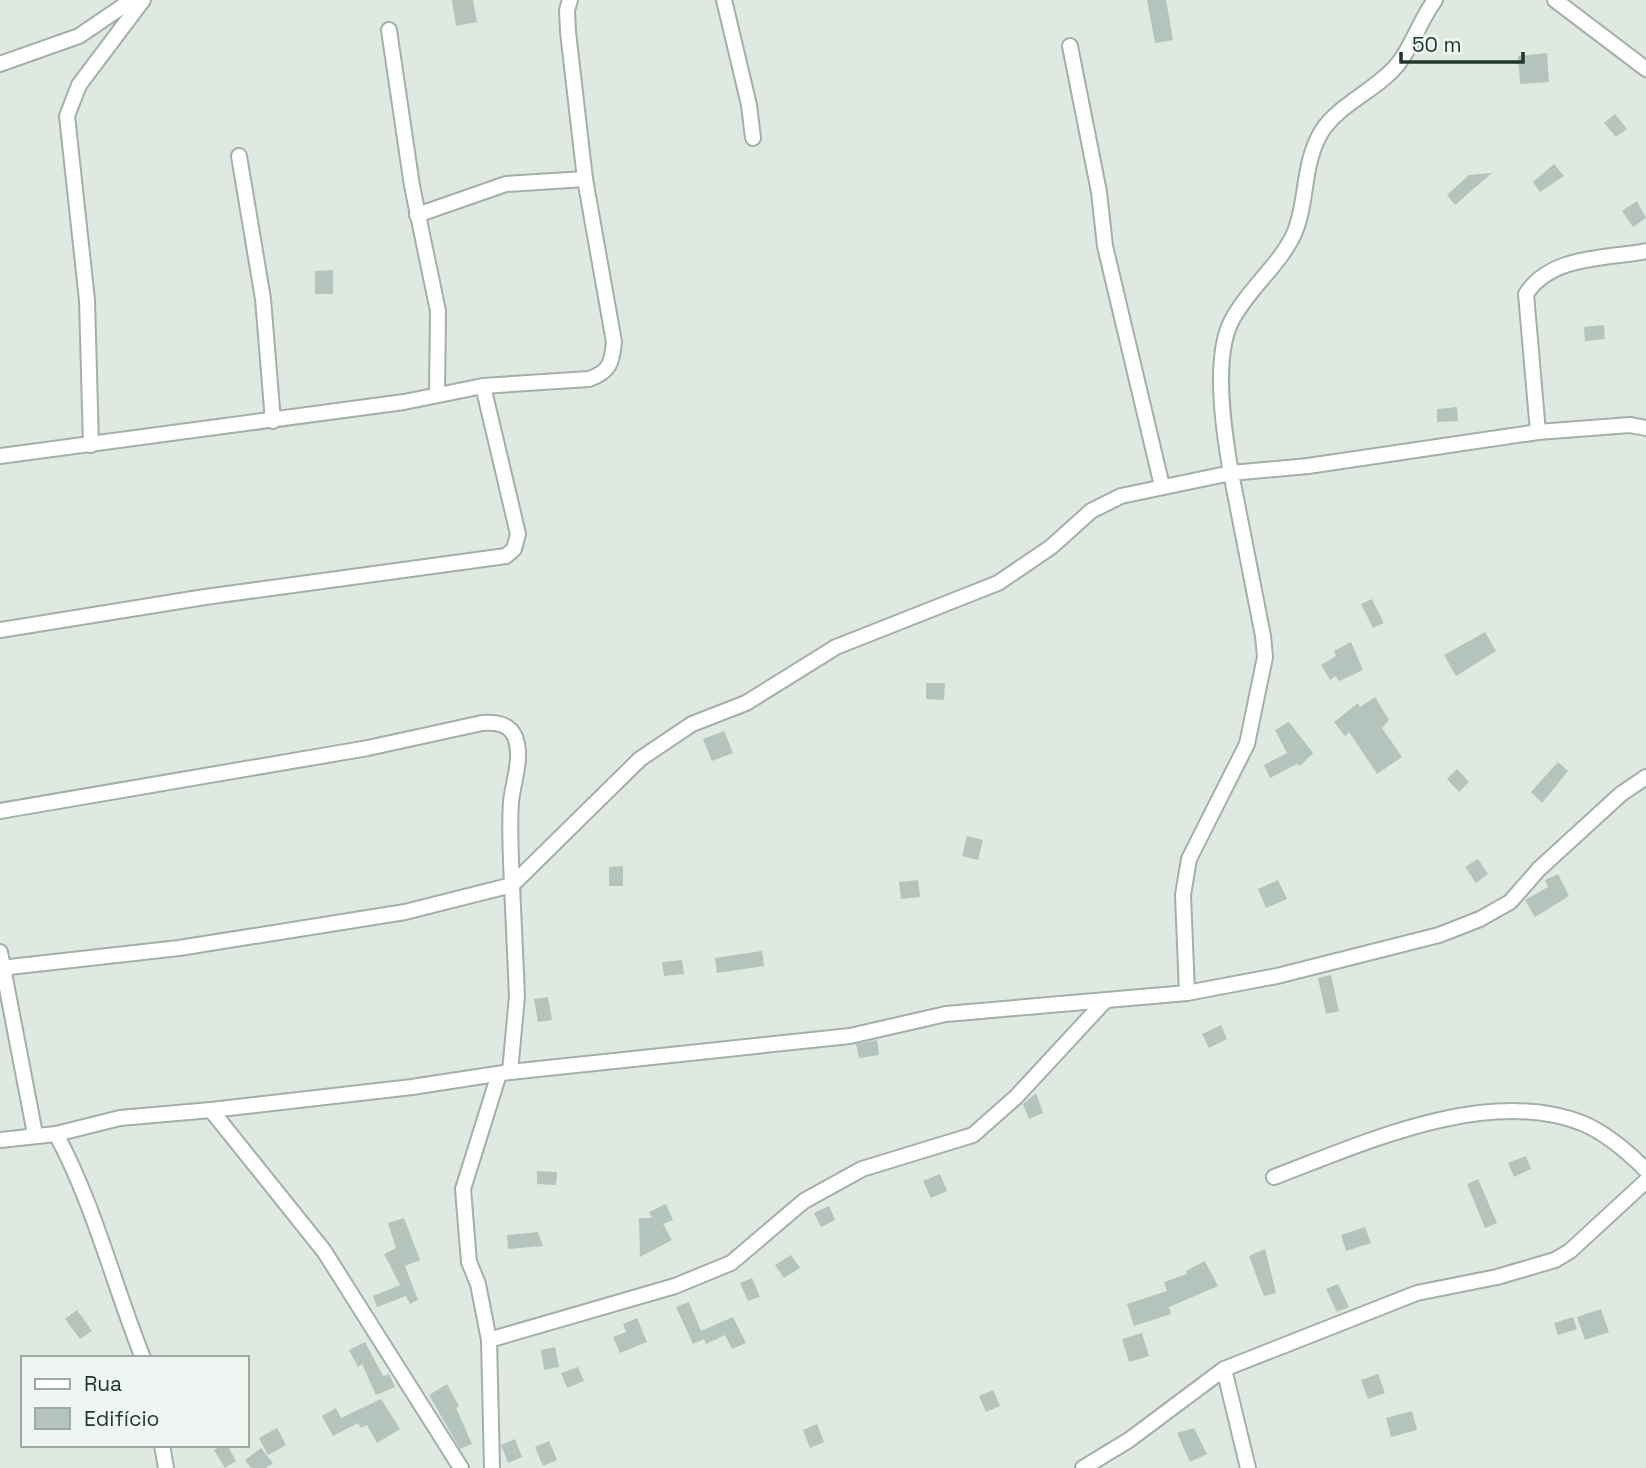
<svg xmlns="http://www.w3.org/2000/svg" width="1646" height="1468" font-family="'Space Grotesk',sans-serif">
<style>
.building{fill:#b4c3bb}
.lines{fill:none;stroke-linecap:round;stroke-linejoin:round}
.minor-casing{stroke:#a2b0a8;stroke-width:18}
.minor{stroke:#fff;stroke-width:14}
</style>
<rect width="100%" height="100%" fill="#dfe9e2"/>
<g class="building">
<polygon points="452,0 473,0 477,22 456,26"/>
<polygon points="1147,0 1166,0 1173,40 1155,43"/>
<polygon points="1547,53 1549,82 1520,84 1518,56"/>
<polygon points="1615,114 1627,129 1616,137 1604,123"/>
<polygon points="1554,164 1564,176 1540,192 1533,182"/>
<polygon points="1492,173 1455,205 1447,195 1469,175"/>
<polygon points="1637,201 1646,218 1633,227 1622,211"/>
<polygon points="333,270 333,294 315,294 315,271"/>
<polygon points="1604,325 1605,339 1585,341 1584,327"/>
<polygon points="1457,407 1458,421 1437,422 1437,409"/>
<polygon points="1372,599 1384,623 1373,628 1361,604"/>
<polygon points="1485,632 1496,651 1456,676 1444,655"/>
<polygon points="1351,642 1363,670 1339,681 1336,676 1330,680 1321,665 1336,656 1334,651"/>
<polygon points="926,683 945,683 944,700 926,699"/>
<polygon points="1375,697 1389,720 1382,728 1402,757 1377,774 1349,732 1345,736 1334,722 1358,703 1360,707"/>
<polygon points="1289,722 1313,753 1300,766 1297,764 1270,778 1264,765 1287,753 1275,730"/>
<polygon points="724,731 733,753 712,761 703,739"/>
<polygon points="1558,762 1568,771 1542,803 1531,792"/>
<polygon points="1457,769 1469,782 1459,792 1447,779"/>
<polygon points="967,836 983,840 978,860 962,856"/>
<polygon points="1478,859 1488,874 1476,883 1465,867"/>
<polygon points="623,866 623,886 609,886 609,867"/>
<polygon points="1558,874 1569,896 1535,917 1525,900 1548,887 1545,880"/>
<polygon points="918,880 920,897 901,899 899,882"/>
<polygon points="1278,880 1287,899 1266,908 1258,889"/>
<polygon points="762,951 764,966 717,973 715,958"/>
<polygon points="682,960 684,974 664,976 662,962"/>
<polygon points="1331,975 1339,1011 1326,1014 1318,978"/>
<polygon points="548,997 552,1020 538,1022 534,999"/>
<polygon points="1221,1025 1227,1039 1209,1048 1202,1034"/>
<polygon points="877,1040 879,1055 859,1058 856,1044"/>
<polygon points="1036,1093 1043,1113 1029,1119 1023,1104"/>
<polygon points="1526,1156 1531,1169 1514,1177 1508,1163"/>
<polygon points="537,1171 557,1172 556,1185 537,1184"/>
<polygon points="940,1174 947,1191 931,1198 923,1181"/>
<polygon points="1478,1179 1497,1223 1485,1228 1467,1184"/>
<polygon points="666,1204 673,1220 663,1224 672,1240 640,1257 639,1218 652,1218 649,1212"/>
<polygon points="829,1206 835,1220 821,1227 814,1213"/>
<polygon points="404,1218 420,1260 405,1266 418,1300 410,1304 406,1296 377,1307 373,1296 400,1285 384,1254 396,1248 388,1223"/>
<polygon points="1365,1227 1371,1243 1346,1251 1341,1235"/>
<polygon points="538,1232 543,1246 508,1249 507,1235"/>
<polygon points="1265,1249 1276,1293 1264,1296 1249,1256"/>
<polygon points="791,1255 800,1268 784,1278 775,1265"/>
<polygon points="1205,1261 1218,1286 1169,1307 1171,1314 1134,1326 1127,1304 1167,1291 1164,1282 1187,1274 1186,1271"/>
<polygon points="752,1278 760,1297 748,1301 740,1283"/>
<polygon points="1338,1284 1349,1307 1337,1312 1326,1289"/>
<polygon points="689,1302 701,1331 733,1317 746,1343 732,1349 725,1335 706,1344 704,1339 693,1344 676,1307"/>
<polygon points="1601,1309 1609,1332 1585,1340 1577,1317"/>
<polygon points="77,1310 92,1331 80,1339 65,1319"/>
<polygon points="1573,1317 1577,1329 1558,1335 1554,1323"/>
<polygon points="637,1318 647,1342 620,1353 613,1337 626,1332 623,1324"/>
<polygon points="1142,1333 1149,1356 1129,1362 1122,1339"/>
<polygon points="365,1342 383,1376 389,1374 395,1387 376,1395 362,1364 358,1367 349,1350"/>
<polygon points="555,1347 559,1367 544,1370 541,1350"/>
<polygon points="578,1367 584,1381 567,1388 561,1373"/>
<polygon points="1378,1374 1385,1393 1368,1399 1361,1380"/>
<polygon points="447,1384 459,1406 456,1408 472,1444 460,1449 429,1395"/>
<polygon points="993,1390 1000,1406 986,1412 979,1396"/>
<polygon points="381,1399 400,1429 377,1443 367,1425 361,1428 358,1423 333,1436 322,1416 336,1408 341,1418"/>
<polygon points="1412,1411 1417,1430 1391,1437 1386,1418"/>
<polygon points="817,1424 824,1442 810,1448 803,1430"/>
<polygon points="277,1428 286,1445 268,1455 259,1438"/>
<polygon points="1194,1428 1207,1454 1190,1462 1177,1433"/>
<polygon points="515,1439 522,1457 508,1463 501,1445"/>
<polygon points="549,1441 557,1460 543,1466 535,1447"/>
<polygon points="222,1445 227,1445 236,1461 225,1468 214,1450"/>
<polygon points="261,1448 273,1463 266,1468 251,1468 245,1460"/>
</g>
<g class="lines">
<g class="minor-casing">
<g id="minor">
<polyline points="724,0 749,105 753,138"/>
<polyline points="1555,0 1646,69"/>
<polyline points="389,30 412,186 438,311 437,394"/>
<polyline points="1070,46 1099,192 1105,246 1162,486"/>
<polyline points="0,64 79,36 132,0"/>
<polyline points="239,156 263,299 273,421"/>
<polyline points="417,215 506,184 585,179"/>
<polyline points="1538,432 1630,425 1646,428"/>
<polyline points="91,445 87,300 67,116 79,85 143,0"/>
<path d="M 0,456 L 404,402 L 483,386 L 589,379 C 610,372 612,362 614,342 L 585,179 L 568,32 L 567,10 L 570,0"/>
<polyline points="0,630 205,597 506,556 514,549 518,534 483,386"/>
<path d="M 0,811 L 368,748 L 482,723 C 495,722 509,723 515,737 C 523,757 513,782 511,802 C 509,830 511,858 512,885 L 405,912 L 179,948 L 0,968"/>
<polyline points="0,952 35,1134"/>
<path d="M 1187,993 L 1183,895 L 1189,859 L 1247,744 L 1265,657 L 1263,636 L 1231,473 L 1308,466 L 1538,432 L 1526,294 C 1551,255 1606,259 1646,251"/>
<path d="M 510,1072 L 517,996 L 512,885 L 640,759 L 692,724 L 746,703 L 836,647 L 998,583 L 1051,547 L 1091,511 L 1121,496 L 1231,473 C 1224,433 1212,357 1232,320 C 1248,289 1279,266 1294,234 C 1308,202 1302,163 1322,131 C 1339,104 1377,90 1398,64 C 1413,45 1420,20 1435,0"/>
<polyline points="211,1110 324,1251 461,1468"/>
<path d="M 56,1134 C 94,1204 113,1283 143,1358"/>
<polyline points="0,1140 56,1134 120,1118 211,1110 412,1087 510,1072 850,1036 946,1014 1187,993 1277,976 1439,935 1480,919 1510,902 1539,869 1621,794 1646,777"/>
<path d="M 1274,1177 C 1364,1143 1486,1086 1582,1123 C 1606,1133 1628,1152 1646,1170"/>
<polyline points="489,1340 675,1286 731,1263 804,1201 862,1169 973,1135 1016,1097 1104,1002"/>
<polyline points="1224,1369 1248,1468"/>
<polyline points="162,1445 166,1468"/>
<polyline points="492,1468 489,1340 478,1284 469,1262 463,1189 499,1074"/>
<polyline points="1083,1468 1129,1440 1224,1369 1417,1293 1497,1277 1555,1260 1570,1251 1646,1181"/>
</g>
</g>
<use href="#minor" class="minor"/>
</g>
<rect x="21" y="1356" width="228" height="91" fill="#eff6f1" stroke="#9daaa3" stroke-width="2"/>
<rect x="35" y="1379" width="35" height="10" fill="#ffffff" stroke="#9daaa3" stroke-width="2"/>
<text x="84" y="1391" font-size="21" fill="#21372d">Rua</text>
<rect x="35" y="1408" width="35" height="21" fill="#b4c3bb" stroke="#9daaa3" stroke-width="2"/>
<text x="84" y="1426" font-size="21" fill="#21372d">Edifício</text>
<path d="M1401 52v10h122v-10" fill="none" stroke="#21372d" stroke-width="3.5"/>
<text x="1412" y="52" font-size="21" fill="#21372d" stroke="#eff6f1" stroke-width="5" paint-order="stroke">50 m</text>
</svg>
